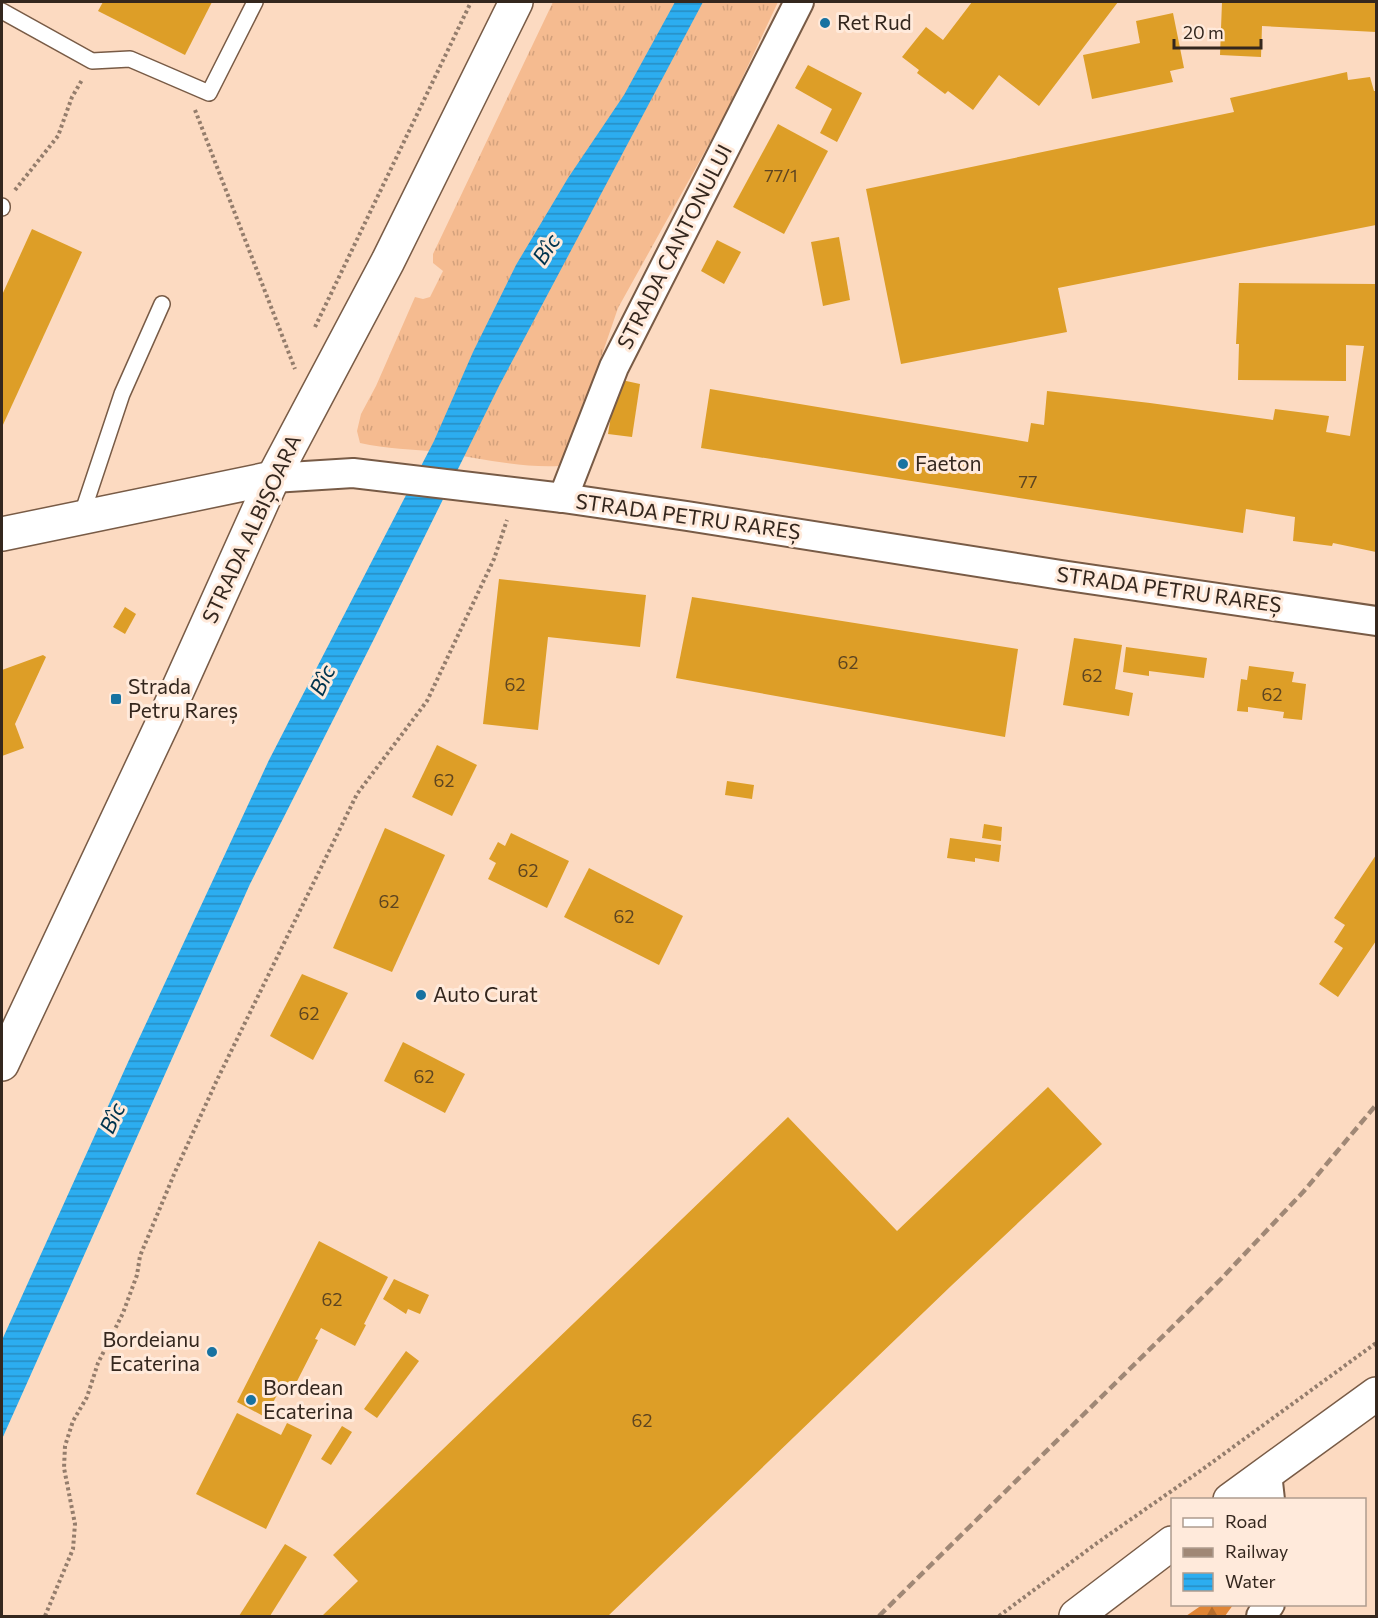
<svg xmlns="http://www.w3.org/2000/svg" width="1378" height="1618" font-family="Commissioner,sans-serif">
<style>
.grass{fill:url(#grass-tufts)}
.forest{fill:url(#forest-firs)}
.water{fill:url(#water-rules)}
.building{fill:#dd9e27}
.lines{fill:none;stroke-linecap:round;stroke-linejoin:round}
.lane-casing{stroke:#785b46;stroke-width:18}
.street-casing{stroke:#785b46;stroke-width:32}
.secondary-casing{stroke:#785b46;stroke-width:36}
.primary-casing{stroke:#785b46;stroke-width:36}
.path{stroke:#947d6c;stroke-width:4;stroke-dasharray:3 3;stroke-linecap:butt}
.lane{stroke:#fff;stroke-width:15}
.street{stroke:#fff;stroke-width:28}
.secondary{stroke:#fff;stroke-width:33}
.primary{stroke:#fff;stroke-width:33}
.rail{stroke:#a08876;stroke-width:4.5;stroke-dasharray:9 4.5;stroke-linecap:butt}
.poi-dot{fill:#1772a1;stroke:#ffeadb;stroke-width:2}
.labels{text-anchor:middle;stroke-width:6;stroke-linejoin:round;paint-order:stroke}
.number-label{font-size:18px;fill:#5e4520}
.poi-label{font-size:21px;fill:#34271e;stroke:#ffeadb;text-anchor:start}
.street-label{font-size:21px;fill:#34271e;stroke:#ffeadb}
.water-label{font-size:22px;font-style:italic;fill:#00344e;stroke:#ffeadb}
</style>
<defs>
<pattern id="grass-tufts" width="24" height="20" patternUnits="userSpaceOnUse" patternTransform="scale(1.5)"><rect width="24" height="20" fill="#f5bb90"/><path d="M3 7l-1-3M5 7V3M7 7l1-3M15 17l-1-3M17 17v-4M19 17l1-3" fill="none" stroke="#d3a17c"/></pattern>
<pattern id="forest-firs" width="22" height="20" patternUnits="userSpaceOnUse" patternTransform="scale(1.5)"><rect width="22" height="20" fill="#e08535"/><path d="M5 1l3.5 6h-7zM16 11l3.5 6h-7z" fill="#b66d2c"/></pattern>
<pattern id="water-rules" width="6" height="5" patternUnits="userSpaceOnUse" patternTransform="scale(1.5)"><rect width="6" height="5" fill="#2cadf0"/><path d="M0 2.5h6" fill="none" stroke="#268dc2"/></pattern>
</defs>
<rect width="100%" height="100%" fill="#fcdac1"/>
<path class="grass" d="M 553,2 L 778,2 L 723,119 L 618,308 L 568,454 L 559,466 C 519,468 478,458 439,452 C 413,449 386,449 360,443 L 357,431 L 361,414 L 376,386 L 415,297 L 423,299 L 430,297 L 443,271 L 433,263 L 433,254 Z"/>
<polygon class="forest" points="1202,1605 1202,1604 1233,1605 1225,1616 1186,1616"/>
<polygon class="water" points="675,2 703,2 499,386 374,639 250,884 2,1439 2,1340 129,1060 269,760 434,441 473,352 516,265 568,178 624,95"/>
<g class="building">
<polygon points="103,2 212,2 185,55 98,11"/>
<polygon points="972,2 1118,2 1039,106 999,75 973,110 948,91 945,94 917,73 919,70 902,57 926,27 943,40"/>
<polygon points="1222,2 1376,2 1376,32 1262,26 1261,57 1220,55"/>
<polygon points="1173,13 1184,68 1170,71 1173,82 1092,99 1083,55 1140,43 1136,21"/>
<polygon points="808,65 862,93 837,142 820,133 832,109 795,88"/>
<polygon points="1347,72 1348,80 1370,77 1374,91 1376,91 1376,225 1058,288 1067,332 901,364 866,189 1234,112 1230,98"/>
<polygon points="778,124 828,151 784,234 733,207"/>
<polygon points="32,229 82,252 2,427 2,295"/>
<polygon points="839,237 850,300 823,306 811,242"/>
<polygon points="717,240 741,252 724,284 701,271"/>
<polygon points="1239,283 1376,284 1376,552 1333,543 1332,546 1293,541 1295,517 1246,509 1243,533 701,448 710,389 1028,442 1031,423 1044,425 1047,391 1150,403 1273,420 1275,409 1329,416 1326,432 1350,436 1364,346 1346,345 1346,381 1238,380 1239,344 1236,344"/>
<polygon points="617,379 640,384 632,437 608,434"/>
<polygon points="499,579 646,595 640,647 548,637 538,730 483,724"/>
<polygon points="692,597 1018,649 1005,737 676,678"/>
<polygon points="125,607 136,614 125,634 113,627"/>
<polygon points="1074,638 1122,645 1115,689 1133,693 1129,716 1063,705"/>
<polygon points="1126,647 1207,658 1204,678 1149,671 1149,676 1123,672"/>
<polygon points="43,655 46,657 15,724 24,748 2,756 2,670"/>
<polygon points="1249,666 1294,672 1292,682 1306,684 1302,720 1283,718 1284,712 1248,707 1248,712 1237,711 1241,679 1247,680"/>
<polygon points="437,745 477,765 452,816 412,797"/>
<polygon points="727,781 754,785 752,799 725,795"/>
<polygon points="984,824 1002,827 1001,841 982,838"/>
<polygon points="385,828 445,855 392,972 333,948"/>
<polygon points="511,833 569,861 547,908 488,879 496,863 489,859 498,842 505,846"/>
<polygon points="950,838 1001,845 999,862 975,858 975,862 947,858"/>
<polygon points="1376,855 1376,941 1338,997 1319,984 1343,948 1334,942 1345,925 1334,918"/>
<polygon points="589,868 683,916 659,965 564,917"/>
<polygon points="302,974 348,993 313,1060 270,1036"/>
<polygon points="403,1042 465,1074 445,1113 384,1081"/>
<polygon points="1048,1087 1102,1144 951,1286 608,1616 322,1616 358,1581 333,1555 788,1117 897,1231"/>
<polygon points="319,1241 388,1277 364,1324 366,1325 355,1346 321,1328 315,1339 318,1340 292,1391 282,1386 265,1417 237,1402"/>
<polygon points="394,1279 429,1295 420,1314 408,1309 406,1314 383,1299"/>
<polygon points="406,1351 419,1361 377,1418 364,1409"/>
<polygon points="237,1413 281,1435 287,1423 312,1435 266,1529 196,1494"/>
<polygon points="342,1426 352,1432 331,1465 321,1459"/>
<polygon points="285,1544 307,1557 270,1616 239,1616"/>
</g>
<g class="lines">
<g class="lane-casing">
<g id="lane">
<polyline points="2,11 92,61 130,59 209,93 255,2"/>
<polyline points="2,206 2,208"/>
<polyline points="81,517 122,394 162,304"/>
</g>
</g>
<g class="street-casing">
<g id="street">
<polyline points="273,478 353,473 563,498 687,516 1061,575 1376,621"/>
<polyline points="563,498 614,367 799,2"/>
<polyline points="1267,1473 1270,1500"/>
<polyline points="1261,1616 1270,1604"/>
</g>
</g>
<g class="secondary-casing">
<polyline id="secondary" points="2,534 273,478"/>
</g>
<g class="primary-casing">
<g id="primary">
<polyline points="2,1064 165,718 273,478 388,261 516,2"/>
<polyline points="1230,1500 1376,1394"/>
<polyline points="1076,1616 1172,1543"/>
</g>
</g>
<g class="path">
<polyline points="195,110 295,369"/>
<polyline points="15,190 58,136 72,97 82,80"/>
<polyline points="315,327 471,2"/>
<polyline points="45,1616 73,1549 75,1524 64,1468 65,1446 73,1421 87,1397 98,1363 123,1313 137,1275 140,1256 175,1172 217,1080 357,794 427,701 494,559 507,520"/>
<polyline points="999,1616 1097,1543 1203,1469 1376,1343"/>
</g>
<use href="#lane" class="lane"/>
<use href="#street" class="street"/>
<use href="#secondary" class="secondary"/>
<use href="#primary" class="primary"/>
<polyline class="rail" points="879,1616 1221,1279 1304,1191 1376,1105"/>
</g>
<g class="poi-dot">
<circle cx="825" cy="23" r="6"/>
<circle cx="903" cy="464" r="6"/>
<rect x="110" y="693" width="12" height="12" rx="3"/>
<circle cx="421" cy="995" r="6"/>
<circle cx="212" cy="1352" r="6"/>
<circle cx="251" cy="1400" r="6"/>
</g>
<g class="labels">
<g class="number-label">
<text x="781" y="182">77/1</text>
<text x="1028" y="488">77</text>
<text x="848" y="669">62</text>
<text x="1092" y="682">62</text>
<text x="515" y="691">62</text>
<text x="1272" y="701">62</text>
<text x="444" y="787">62</text>
<text x="528" y="877">62</text>
<text x="389" y="908">62</text>
<text x="624" y="923">62</text>
<text x="309" y="1020">62</text>
<text x="424" y="1083">62</text>
<text x="332" y="1306">62</text>
<text x="642" y="1427">62</text>
</g>
<g class="poi-label">
<text x="837" y="30">Ret Rud</text>
<text x="915" y="471">Faeton</text>
<text x="128" y="694">Strada<tspan x="128" dy="24">Petru Rareș</tspan></text>
<text x="433" y="1002">Auto Curat</text>
<text x="200" y="1347" text-anchor="end">Bordeianu<tspan x="200" dy="24">Ecaterina</tspan></text>
<text x="263" y="1395">Bordean<tspan x="263" dy="24">Ecaterina</tspan></text>
</g>
<g class="street-label">
<text transform="translate(675 247) rotate(-63)" y="7">STRADA CANTONULUI</text>
<text transform="translate(688 517) rotate(8)" y="7">STRADA PETRU RAREȘ</text>
<text transform="translate(252 529) rotate(-65)" y="7">STRADA ALBIȘOARA</text>
<text transform="translate(1169 590) rotate(8)" y="7">STRADA PETRU RAREȘ</text>
</g>
<g class="water-label">
<text transform="translate(546 249) rotate(-57)" y="8">Bîc</text>
<text transform="translate(322 680) rotate(-64)" y="8">Bîc</text>
<text transform="translate(112 1118) rotate(-65)" y="8">Bîc</text>
</g>
</g>
<rect width="1378" height="1618" fill="none" stroke="#34271e" stroke-width="6"/>
<rect x="1171" y="1498" width="195" height="108" fill="#ffeadb" stroke="#ae9c8f" stroke-width="1.5"/>
<rect x="1183" y="1518" width="30" height="9" fill="#ffffff" stroke="#ae9c8f" stroke-width="1.5"/>
<text x="1225" y="1528" font-size="18" fill="#34271e">Road</text>
<rect x="1183" y="1548" width="30" height="9" fill="#a08876" stroke="#ae9c8f" stroke-width="1.5"/>
<text x="1225" y="1558" font-size="18" fill="#34271e">Railway</text>
<rect x="1183" y="1573" width="30" height="18" fill="url(#water-rules)" stroke="#ae9c8f" stroke-width="1.5"/>
<text x="1225" y="1588" font-size="18" fill="#34271e">Water</text>
<path d="M1174 39v9h87v-9" fill="none" stroke="#34271e" stroke-width="3"/>
<text x="1183" y="39" font-size="18" fill="#34271e" stroke="#ffeadb" stroke-width="4.5" paint-order="stroke">20 m</text>
</svg>
